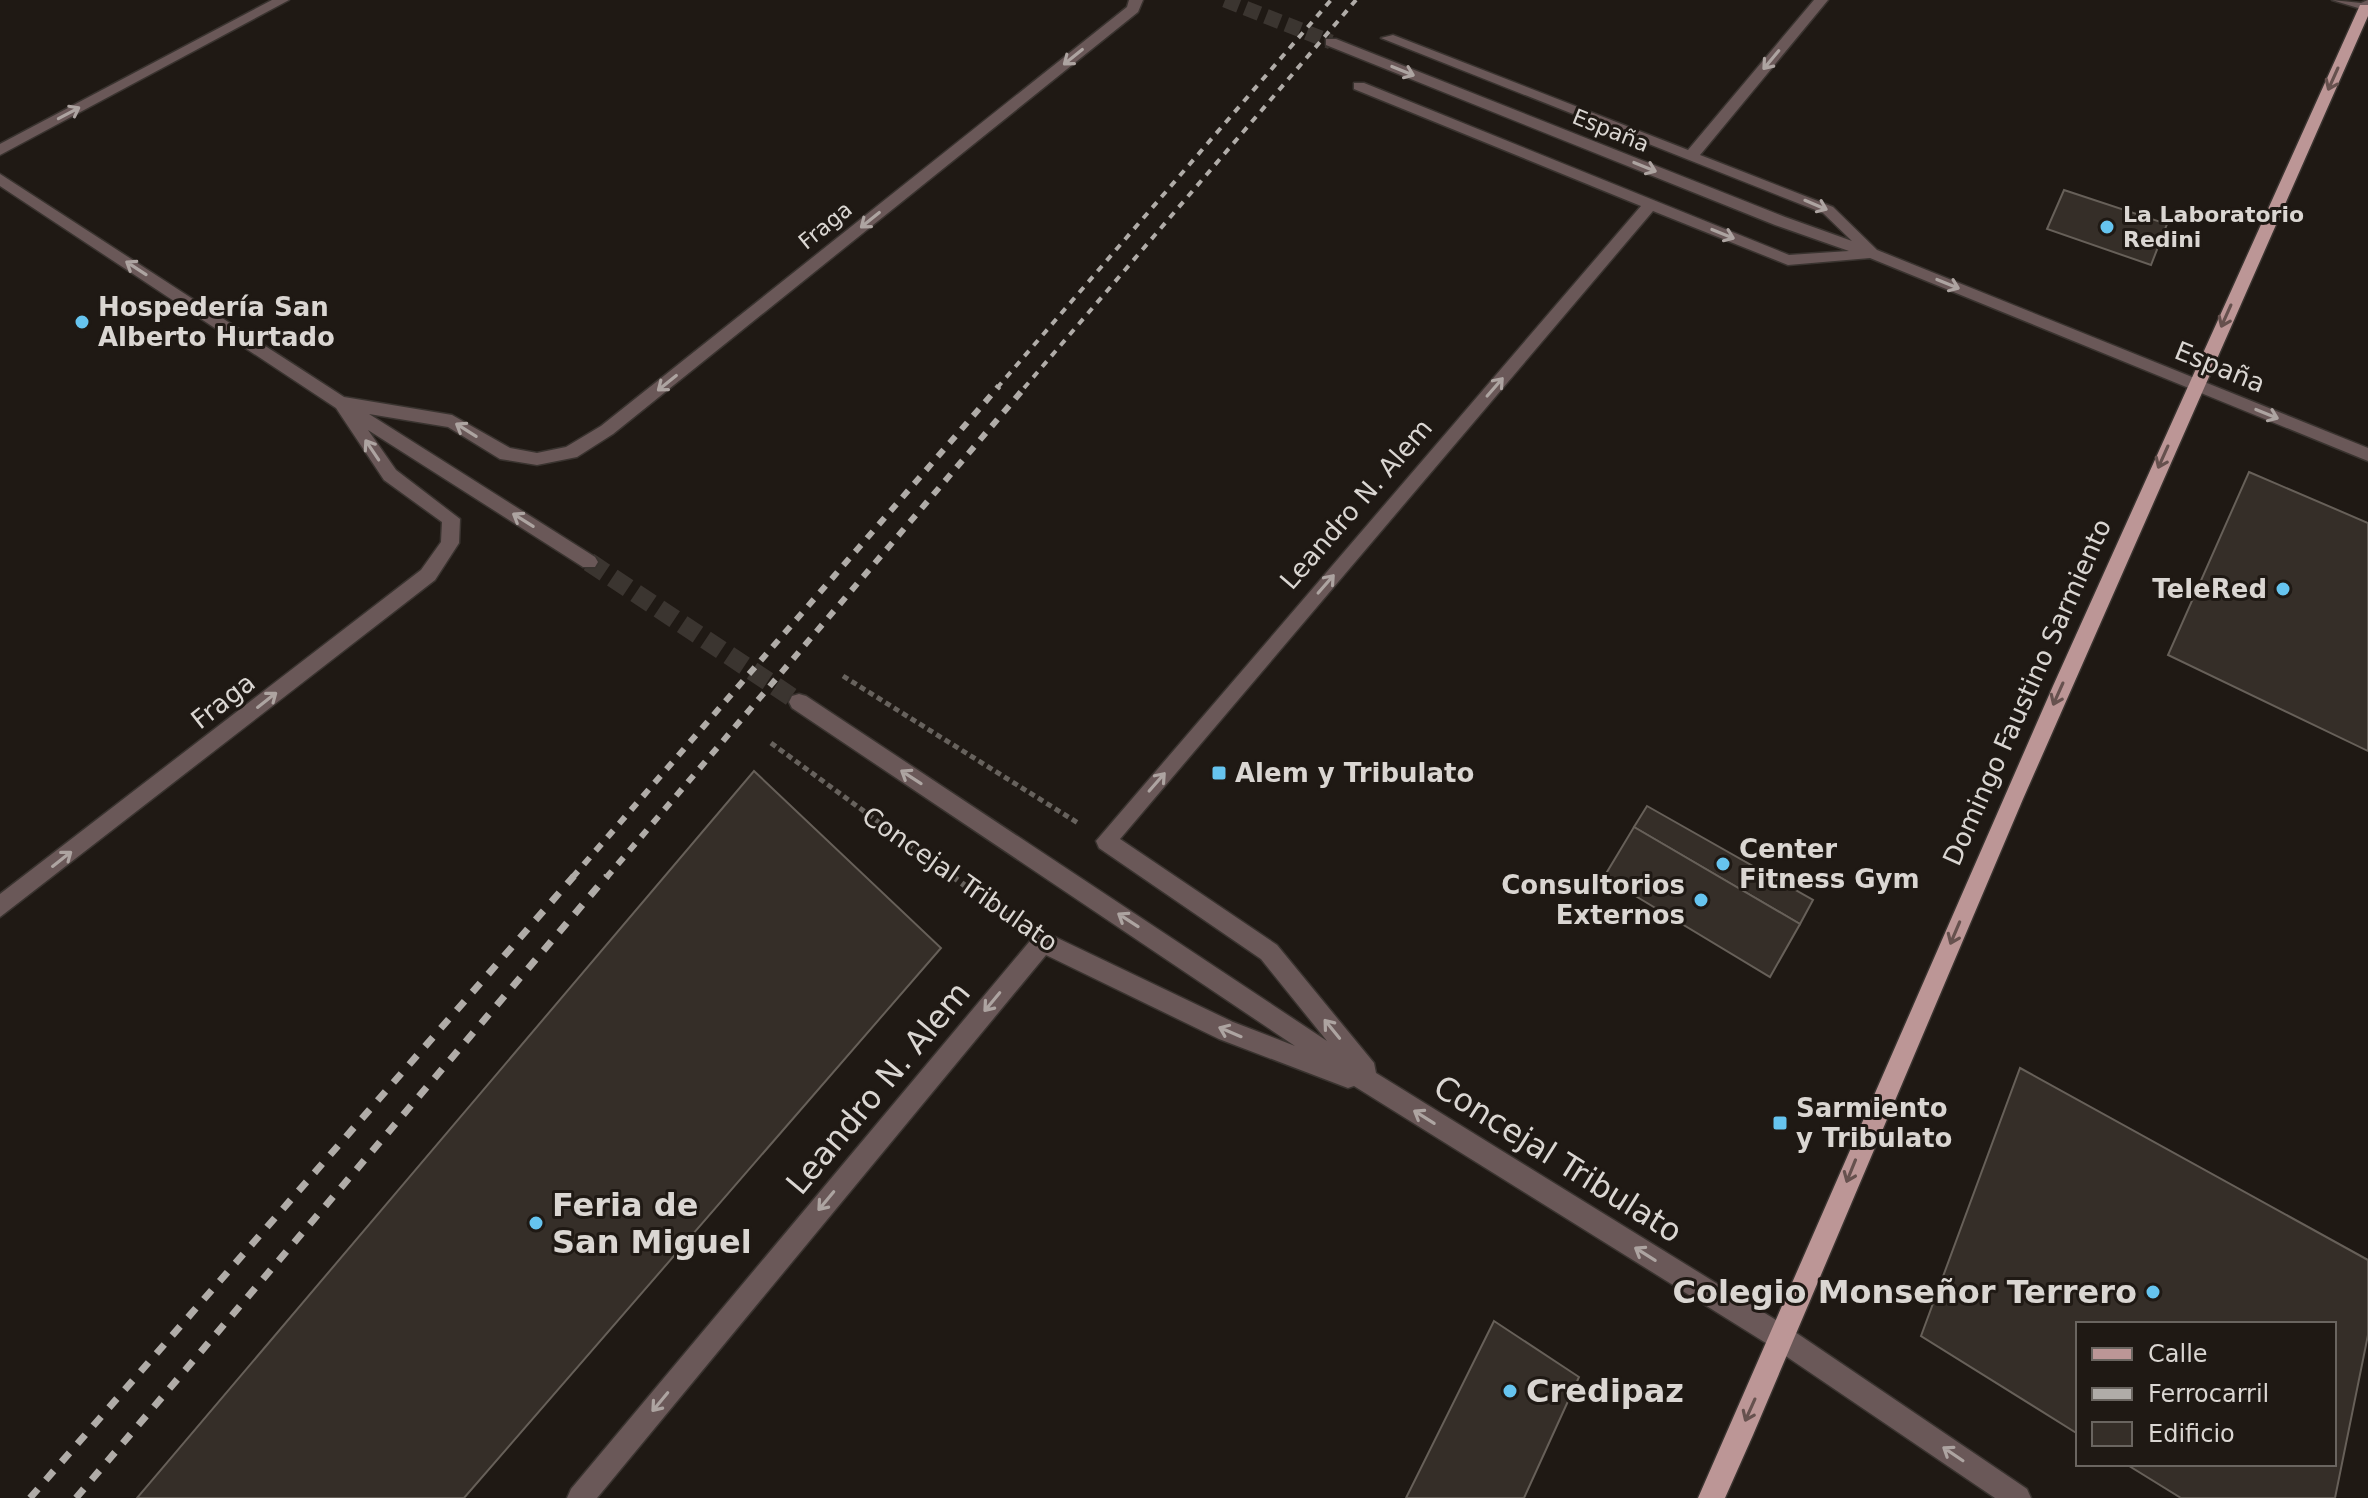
<svg xmlns="http://www.w3.org/2000/svg" width="2368" height="1498" font-family="'DejaVu Sans',sans-serif">
<style>
.building{fill:#352e28;stroke:#676059;stroke-width:2}
.lines{fill:none;stroke-linecap:round;stroke-linejoin:round}
.minor-tunnel-far1{stroke:#3b3530;stroke-width:15;stroke-dasharray:15 7;stroke-linecap:butt}
.minor-tunnel{stroke:#3b3530;stroke-width:19;stroke-dasharray:19 9;stroke-linecap:butt}
.minor-casing{stroke:#39332f;stroke-width:3}
.major-casing{stroke:#39332f;stroke-width:3}
.path-far1{stroke:#67625d;stroke-width:5;stroke-dasharray:6 4;stroke-linecap:butt}
.path{stroke:#67625d;stroke-width:6;stroke-dasharray:7 5;stroke-linecap:butt}
.minor{fill:#6a5858;fill-rule:evenodd}
.major{fill:#bc9696;fill-rule:evenodd}
.rail-far2{stroke:#b0aca8;stroke-width:4;stroke-dasharray:7 7;stroke-linecap:butt}
.rail-far1{stroke:#b0aca8;stroke-width:6;stroke-dasharray:9 9;stroke-linecap:butt}
.rail{stroke:#b0aca8;stroke-width:7;stroke-dasharray:12 12;stroke-linecap:butt}
.oneway{stroke:#ada4a1}
.oneway2{stroke:#66514e}
.poi-dot{fill:#66c4ef;stroke:#1f1914;stroke-width:3}
.labels{text-anchor:middle;stroke-width:6;stroke-linejoin:round;paint-order:stroke}
.far-street-label{font-size:22px;fill:#dad6d2;stroke:#1f1914}
.far-poi-label{font-size:22px;font-weight:bold;fill:#dad6d2;stroke:#1f1914;text-anchor:start}
.poi-label{font-size:26px;font-weight:bold;fill:#dad6d2;stroke:#1f1914;text-anchor:start}
.street-label{font-size:26px;fill:#dad6d2;stroke:#1f1914}
.near-street-label{font-size:32px;fill:#dad6d2;stroke:#1f1914}
.near-poi-label{font-size:32px;font-weight:bold;fill:#dad6d2;stroke:#1f1914;text-anchor:start}
</style>
<rect width="100%" height="100%" fill="#1f1914"/>
<g class="building">
<polygon points="2064,190 2167,224 2151,265 2047,229"/>
<polygon points="2249,472 2368,523 2368,751 2168,655"/>
<polygon points="754,771 941,948 464,1498 137,1498"/>
<polygon points="1647,806 1813,900 1800,924 1634,827"/>
<polygon points="1634,827 1800,924 1770,977 1604,877"/>
<polygon points="2020,1068 2368,1260 2368,1335 2335,1498 2181,1498 2126,1464 2334,1464 2334,1324 2078,1324 2078,1434 1921,1336"/>
<polygon points="1494,1321 1579,1377 1524,1498 1406,1498"/>
</g>
<g class="lines">
<polyline class="minor-tunnel-far1" points="1225,0 1331,42"/>
<polyline class="minor-tunnel" points="589,562 799,702"/>
<g class="minor-casing">
<g id="minor">
<polygon points="272,0 289,0 0,155 0,144"/>
<polygon points="1129,0 1143,0 1138,12 613,434 577,457 537,465 500,459 448,427 369,414 595,557 598,562 595,567 583,567 368,430 396,470 460,519 459,543 435,580 0,917 0,894 421,570 441,542 442,522 384,480 336,408 0,186 0,174 344,397 452,415 510,448 537,453 566,447 601,426 1127,7"/>
<polygon points="1814,0 1828,0 1700,155 1833,207 1877,250 2368,448 2368,461 1870,258 1788,265 1653,211 1120,839 1277,945 1374,1063 1376,1073 1792,1330 2027,1489 2031,1498 1995,1498 1774,1348 1354,1086 1348,1088 1219,1039 1046,955 597,1498 567,1498 571,1489 1035,935 1043,932 1051,935 1233,1022 1295,1046 792,708 789,702 792,696 799,694 806,696 1327,1041 1261,959 1099,848 1096,841 1641,206 1354,89 1354,83 1364,83 1789,255 1849,251 1775,225 1326,45 1326,39 1336,39 1785,217 1852,241 1823,213 1381,38 1393,35 1688,150"/>
<polygon points="2332,0 2361,3 2368,0 2368,11"/>
</g>
</g>
<g class="major-casing">
<polygon id="major" points="2360,5 2368,5 2368,16 2023,799 1753,1435 1725,1498 1698,1498 2053,686"/>
</g>
<g class="path-far1">
<polyline points="843,676 1078,823"/>
<polyline points="771,743 955,878"/>
</g>
<polyline class="path" points="952,876 1013,921"/>
<use href="#minor" class="minor"/>
<use href="#major" class="major"/>
<g class="rail-far2">
<polyline points="997,388 1331,0"/>
<polyline points="1024,388 1356,0"/>
</g>
<g class="rail-far1">
<polyline points="572,878 999,386"/>
<polyline points="606,878 1026,386"/>
</g>
<g class="rail">
<polyline points="30,1498 574,876"/>
<polyline points="76,1498 607,876"/>
</g>
</g>
<defs><path id="oneway-shaft" d="M-6 0H5M1.5-3L5.5 0L1.5 3" fill="none" stroke-width="1.6" stroke-linecap="round" stroke-linejoin="round" transform="scale(2)"/></defs>
<g class="oneway">
<use href="#oneway-shaft" transform="translate(1073 57) rotate(141)"/>
<use href="#oneway-shaft" transform="translate(1771 60) rotate(130)"/>
<use href="#oneway-shaft" transform="translate(1403 71) rotate(22)"/>
<use href="#oneway-shaft" transform="translate(69 113) rotate(-28)"/>
<use href="#oneway-shaft" transform="translate(1645 167) rotate(22)"/>
<use href="#oneway-shaft" transform="translate(1816 205) rotate(23)"/>
<use href="#oneway-shaft" transform="translate(870 220) rotate(141)"/>
<use href="#oneway-shaft" transform="translate(1723 234) rotate(22)"/>
<use href="#oneway-shaft" transform="translate(136 268) rotate(-147)"/>
<use href="#oneway-shaft" transform="translate(1948 284) rotate(22)"/>
<use href="#oneway-shaft" transform="translate(667 383) rotate(141)"/>
<use href="#oneway-shaft" transform="translate(1495 387) rotate(-49)"/>
<use href="#oneway-shaft" transform="translate(2267 414) rotate(22)"/>
<use href="#oneway-shaft" transform="translate(466 430) rotate(-148)"/>
<use href="#oneway-shaft" transform="translate(372 450) rotate(-124)"/>
<use href="#oneway-shaft" transform="translate(523 520) rotate(-148)"/>
<use href="#oneway-shaft" transform="translate(1326 584) rotate(-49)"/>
<use href="#oneway-shaft" transform="translate(267 700) rotate(-38)"/>
<use href="#oneway-shaft" transform="translate(911 777) rotate(-147)"/>
<use href="#oneway-shaft" transform="translate(1157 782) rotate(-49)"/>
<use href="#oneway-shaft" transform="translate(62 859) rotate(-38)"/>
<use href="#oneway-shaft" transform="translate(1128 920) rotate(-147)"/>
<use href="#oneway-shaft" transform="translate(992 1002) rotate(130)"/>
<use href="#oneway-shaft" transform="translate(1332 1029) rotate(-129)"/>
<use href="#oneway-shaft" transform="translate(1230 1032) rotate(-157)"/>
<use href="#oneway-shaft" transform="translate(1424 1117) rotate(-148)"/>
<use href="#oneway-shaft" transform="translate(826 1201) rotate(130)"/>
<use href="#oneway-shaft" transform="translate(1645 1254) rotate(-148)"/>
<use href="#oneway-shaft" transform="translate(660 1402) rotate(130)"/>
<use href="#oneway-shaft" transform="translate(1953 1454) rotate(-146)"/>
</g>
<g class="oneway2">
<use href="#oneway-shaft" transform="translate(2333 79) rotate(114)"/>
<use href="#oneway-shaft" transform="translate(2226 316) rotate(114)"/>
<use href="#oneway-shaft" transform="translate(2163 457) rotate(114)"/>
<use href="#oneway-shaft" transform="translate(2058 694) rotate(114)"/>
<use href="#oneway-shaft" transform="translate(1955 933) rotate(113)"/>
<use href="#oneway-shaft" transform="translate(1851 1171) rotate(112)"/>
<use href="#oneway-shaft" transform="translate(1750 1410) rotate(114)"/>
</g>
<g class="poi-dot">
<circle cx="2107" cy="227" r="8"/>
<circle cx="82" cy="322" r="8"/>
<circle cx="2283" cy="589" r="8"/>
<rect x="1211" y="765" width="16" height="16" rx="4"/>
<circle cx="1723" cy="864" r="8"/>
<circle cx="1701" cy="900" r="8"/>
<rect x="1772" y="1115" width="16" height="16" rx="4"/>
<circle cx="536" cy="1223" r="8"/>
<circle cx="2153" cy="1292" r="8"/>
<circle cx="1510" cy="1391" r="8"/>
</g>
<g class="labels">
<g class="far-street-label">
<text transform="translate(1611 130) rotate(22)" y="8">España</text>
<text transform="translate(825 225) rotate(-39)" y="8">Fraga</text>
</g>
<g class="far-poi-label">
<text x="2123" y="222">La Laboratorio<tspan x="2123" dy="25">Redini</tspan></text>
</g>
<g class="poi-label">
<text x="98" y="316">Hospedería San<tspan x="98" dy="30">Alberto Hurtado</tspan></text>
<text x="2267" y="598" text-anchor="end">TeleRed</text>
<text x="1235" y="782">Alem y Tribulato</text>
<text x="1739" y="858">Center<tspan x="1739" dy="30">Fitness Gym</tspan></text>
<text x="1685" y="894" text-anchor="end">Consultorios<tspan x="1685" dy="30">Externos</tspan></text>
<text x="1796" y="1117">Sarmiento<tspan x="1796" dy="30">y Tribulato</tspan></text>
</g>
<g class="street-label">
<text transform="translate(2220 367) rotate(22)" y="9">España</text>
<text transform="translate(1356 504) rotate(-49)" y="9">Leandro N. Alem</text>
<text transform="translate(2027 692) rotate(-66)" y="9">Domingo Faustino Sarmiento</text>
<text transform="translate(223 701) rotate(-38)" y="9">Fraga</text>
<text transform="translate(960 879) rotate(35)" y="9">Concejal Tribulato</text>
</g>
<g class="near-street-label">
<text transform="translate(878 1088) rotate(-50)" y="11">Leandro N. Alem</text>
<text transform="translate(1558 1159) rotate(32)" y="11">Concejal Tribulato</text>
</g>
<g class="near-poi-label">
<text x="552" y="1216">Feria de<tspan x="552" dy="37">San Miguel</tspan></text>
<text x="2137" y="1303" text-anchor="end">Colegio Monseñor Terrero</text>
<text x="1526" y="1402">Credipaz</text>
</g>
</g>
<rect x="2076" y="1322" width="260" height="144" fill="#1f1914" stroke="#6a6560" stroke-width="2"/>
<rect x="2092" y="1348" width="40" height="12" fill="#bc9696" stroke="#6a6560" stroke-width="2"/>
<text x="2148" y="1362" font-size="24" fill="#dad6d2">Calle</text>
<rect x="2092" y="1388" width="40" height="12" fill="#b0aca8" stroke="#6a6560" stroke-width="2"/>
<text x="2148" y="1402" font-size="24" fill="#dad6d2">Ferrocarril</text>
<rect x="2092" y="1422" width="40" height="24" fill="#352e28" stroke="#6a6560" stroke-width="2"/>
<text x="2148" y="1442" font-size="24" fill="#dad6d2">Edificio</text>
</svg>
